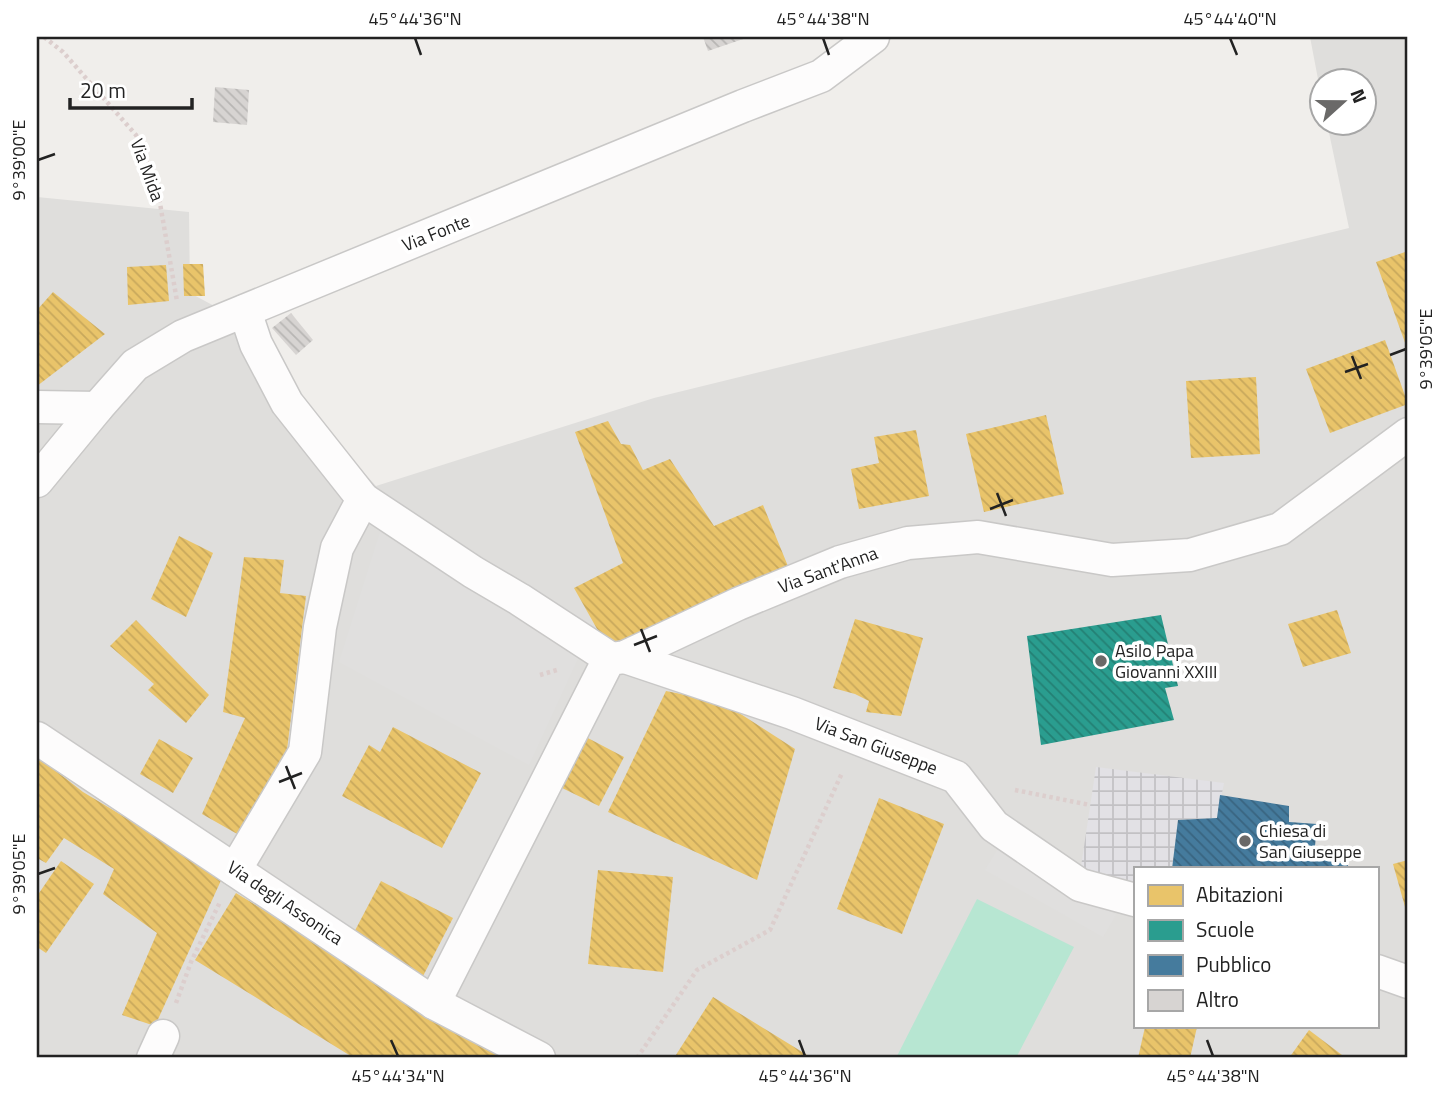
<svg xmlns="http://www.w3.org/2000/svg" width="1445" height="1095" font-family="'Titillium Web',sans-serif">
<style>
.residential{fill:#dfdedc;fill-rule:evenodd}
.pitch{fill:#b7e6d2}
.parking{fill:#e0dfde}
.plaza{fill:url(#plaza-grid)}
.homes{fill:url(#homes-back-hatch)}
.schools{fill:url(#schools-back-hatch)}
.public{fill:url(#public-back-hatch)}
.building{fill:url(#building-back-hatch)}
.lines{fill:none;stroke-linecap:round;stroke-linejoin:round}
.street-casing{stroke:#c9c8c7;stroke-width:35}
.path{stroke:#dccecd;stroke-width:4.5;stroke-dasharray:3.5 3.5;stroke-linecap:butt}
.street{stroke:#fdfcfc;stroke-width:32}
.ticks{fill:none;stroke:#222;stroke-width:2.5}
.poi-dot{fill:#6a6968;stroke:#fff;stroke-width:2.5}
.labels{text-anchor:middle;stroke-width:7;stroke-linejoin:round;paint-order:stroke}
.street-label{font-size:18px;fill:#222;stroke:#fff}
.poi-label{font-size:18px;fill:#222;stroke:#fff;text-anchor:start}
.neatline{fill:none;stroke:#222;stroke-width:2.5}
.ticks-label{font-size:18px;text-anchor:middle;fill:#222}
</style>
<defs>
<pattern id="plaza-grid" width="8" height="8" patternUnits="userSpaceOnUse" patternTransform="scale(1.75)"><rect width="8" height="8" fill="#e2e1e5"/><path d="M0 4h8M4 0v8" fill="none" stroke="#c2c1c4"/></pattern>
<pattern id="homes-back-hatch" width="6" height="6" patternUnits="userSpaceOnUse" patternTransform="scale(1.75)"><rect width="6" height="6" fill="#e9c46a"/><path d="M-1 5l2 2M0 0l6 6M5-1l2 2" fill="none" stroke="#c8a85c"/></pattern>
<pattern id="schools-back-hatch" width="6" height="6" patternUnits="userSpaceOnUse" patternTransform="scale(1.75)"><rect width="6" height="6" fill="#2a9d8f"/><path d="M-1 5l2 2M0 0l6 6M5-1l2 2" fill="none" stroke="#248074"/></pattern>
<pattern id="public-back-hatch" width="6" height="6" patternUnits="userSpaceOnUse" patternTransform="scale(1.75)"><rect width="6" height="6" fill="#457b9d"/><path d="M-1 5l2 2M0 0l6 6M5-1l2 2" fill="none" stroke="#396480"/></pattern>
<pattern id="building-back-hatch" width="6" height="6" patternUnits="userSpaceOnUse" patternTransform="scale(1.75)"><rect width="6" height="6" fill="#d7d4d2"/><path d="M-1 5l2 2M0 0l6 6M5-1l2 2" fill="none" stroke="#b8b6b4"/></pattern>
</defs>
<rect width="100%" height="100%" fill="#f0eeeb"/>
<path class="residential" d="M 1310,37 L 1408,37 L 1408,1058 L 37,1058 L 37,197 L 189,212 L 190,293 L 265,333 L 315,419 L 376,486 L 654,398 L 1349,228 L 1327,123 L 1364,122 L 1364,80 L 1322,80 L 1322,100 ZM 1135,869 L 1377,869 L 1377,1027 L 1135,1027 Z"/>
<polygon class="pitch" points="977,899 1074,947 1016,1058 896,1058"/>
<g class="parking">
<polygon points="380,532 581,652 529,765 339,662"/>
<polygon points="999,847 1116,915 1103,937 985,870"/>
</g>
<polygon class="plaza" points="1096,767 1224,783 1217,818 1178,820 1172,869 1135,869 1135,891 1080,873"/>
<g class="homes">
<polygon points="1408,251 1408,351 1376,262"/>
<polygon points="183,264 203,264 205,296 184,296"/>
<polygon points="166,265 169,301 128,305 127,267"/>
<polygon points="53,292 105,334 37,386 37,310"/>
<polygon points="1385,340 1408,404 1330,433 1306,369"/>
<polygon points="1256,377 1260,454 1191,458 1186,381"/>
<polygon points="1046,415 1064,494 984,512 966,434"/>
<polygon points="608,421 621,444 630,445 643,470 670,459 714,526 763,505 792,576 610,652 574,588 623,563 575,432"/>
<polygon points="916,430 929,496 859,509 851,469 879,463 874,437"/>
<polygon points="179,536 213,553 186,617 151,599"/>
<polygon points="244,557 284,560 280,593 306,596 287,750 239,835 202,814 245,718 223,712"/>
<polygon points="1337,610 1351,653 1303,667 1288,624"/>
<polygon points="855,619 923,638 901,716 866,712 869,701 855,694 833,688"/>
<polygon points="136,620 209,695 186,723 148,690 154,684 110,646"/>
<polygon points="666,691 722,702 795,749 757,880 608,812"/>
<polygon points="393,727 481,773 442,848 342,796 369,745 380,752"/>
<polygon points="584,736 624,757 599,806 558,786"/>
<polygon points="159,739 193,758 173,793 140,774"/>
<polygon points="37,756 83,792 223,876 155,1026 122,1015 157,933 103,894 114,869 64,838 46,863 37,858"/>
<polygon points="879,798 944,824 902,934 837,909"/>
<polygon points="1408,860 1408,914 1407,914 1393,864"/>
<polygon points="61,861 94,884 46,953 37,947 37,896"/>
<polygon points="598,870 673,877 663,972 588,964"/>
<polygon points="381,881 453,918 422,978 350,940"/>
<polygon points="236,893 503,1058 354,1058 195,960"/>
<polygon points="713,997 812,1058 674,1058"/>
<polygon points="1145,1027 1197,1027 1190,1058 1138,1058"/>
<polygon points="1309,1030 1346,1058 1289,1058"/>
</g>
<polygon class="schools" points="1161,615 1178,686 1165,688 1174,720 1041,745 1027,636"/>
<polygon class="public" points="1220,795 1289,806 1289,822 1317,824 1314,857 1348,865 1348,869 1172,869 1178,820 1217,818"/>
<g class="building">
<polygon points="703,37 749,37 708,51"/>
<polygon points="215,87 249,90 247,125 213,122"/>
<polygon points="291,313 313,340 296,355 272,328"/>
</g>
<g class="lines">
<g class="street-casing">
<g id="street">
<polyline points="245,311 256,344 287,403 363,499 473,572 519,599 611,659"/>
<polyline points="37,407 97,408"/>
<polyline points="37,481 97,408 135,365 183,336 743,106 821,76 873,37"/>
<polyline points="625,657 792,713 956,777 994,826 1080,885 1135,900"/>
<polyline points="37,738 434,1003 539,1058"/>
<polyline points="235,870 305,752 320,627 337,548 363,499"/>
<polyline points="1377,971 1408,982"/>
<polyline points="434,1003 606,665 611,659 625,657 738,604 840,562 908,543 978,537 1112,560 1190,555 1280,529 1408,434"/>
<polyline points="153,1058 163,1036"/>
</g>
</g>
<g class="path">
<polyline points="44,37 63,52 136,135 158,192 177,301"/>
<polyline points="540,675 560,669"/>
<polyline points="1015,790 1090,805"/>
<polyline points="176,1003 191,962 220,902"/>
<polyline points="637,1058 697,970 770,930 842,773"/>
</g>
<use href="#street" class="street"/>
</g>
<path class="ticks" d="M 415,38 L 421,55M 823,38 L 829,55M 1230,38 L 1237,55M 38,160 L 55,154M 1390,355 L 1406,349M 1352,356 L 1361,379M 1345,372 L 1368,364M 997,493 L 1006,516M 990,509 L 1013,500M 641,629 L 650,652M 634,645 L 657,636M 286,766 L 295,789M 279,782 L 302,773M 38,874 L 55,868M 391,1040 L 398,1056M 799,1040 L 805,1056M 1207,1040 L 1213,1056"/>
<g class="poi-dot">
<circle cx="1101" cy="661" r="7"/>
<circle cx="1245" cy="841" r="7"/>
</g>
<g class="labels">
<g class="street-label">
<text transform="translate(147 170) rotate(70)" y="6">Via Mida</text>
<text transform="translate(436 233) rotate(-22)" y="6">Via Fonte</text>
<text transform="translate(828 570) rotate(-20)" y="6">Via Sant'Anna</text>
<text transform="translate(876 746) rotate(21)" y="6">Via San Giuseppe</text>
<text transform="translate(285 903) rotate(34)" y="6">Via degli Assonica</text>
</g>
<g class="poi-label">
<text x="1115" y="657">Asilo Papa<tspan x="1115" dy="21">Giovanni XXIII</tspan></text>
<text x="1259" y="837">Chiesa di<tspan x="1259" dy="21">San Giuseppe</tspan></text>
</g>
</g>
<rect width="1445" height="1095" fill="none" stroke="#ffffff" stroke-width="77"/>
<rect x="1134" y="867" width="245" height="161" fill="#ffffff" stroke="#a7a7a7" stroke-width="2"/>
<rect x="1148" y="885" width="35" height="21" fill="#e9c46a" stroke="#a7a7a7" stroke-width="2"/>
<text x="1196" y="902" font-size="21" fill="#222222">Abitazioni</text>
<rect x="1148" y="920" width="35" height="21" fill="#2a9d8f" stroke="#a7a7a7" stroke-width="2"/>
<text x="1196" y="937" font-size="21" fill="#222222">Scuole</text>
<rect x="1148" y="955" width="35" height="21" fill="#457b9d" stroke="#a7a7a7" stroke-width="2"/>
<text x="1196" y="972" font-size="21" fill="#222222">Pubblico</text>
<rect x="1148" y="990" width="35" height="21" fill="#d7d4d2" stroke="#a7a7a7" stroke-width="2"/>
<text x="1196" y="1007" font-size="21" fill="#222222">Altro</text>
<g transform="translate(1343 102) rotate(69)"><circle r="33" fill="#ffffff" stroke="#a7a7a7" stroke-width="2"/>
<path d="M0-5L12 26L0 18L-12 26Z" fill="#6a6968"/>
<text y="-10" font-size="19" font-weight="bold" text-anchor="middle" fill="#222222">N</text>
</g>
<path d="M70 98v10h122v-10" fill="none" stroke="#222222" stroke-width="3.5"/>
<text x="80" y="98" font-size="21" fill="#222222" stroke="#ffffff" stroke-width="5" paint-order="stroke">20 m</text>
<rect x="38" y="38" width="1368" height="1018" class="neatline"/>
<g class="ticks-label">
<text x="415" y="25">45°44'36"N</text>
<text x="823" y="25">45°44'38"N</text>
<text x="1230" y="25">45°44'40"N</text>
<text transform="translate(19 160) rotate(-90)" y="6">9°39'00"E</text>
<text transform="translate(1426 349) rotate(-90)" y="6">9°39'05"E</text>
<text transform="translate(19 874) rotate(-90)" y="6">9°39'05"E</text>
<text x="398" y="1082">45°44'34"N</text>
<text x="805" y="1082">45°44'36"N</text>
<text x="1213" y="1082">45°44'38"N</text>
</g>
</svg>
